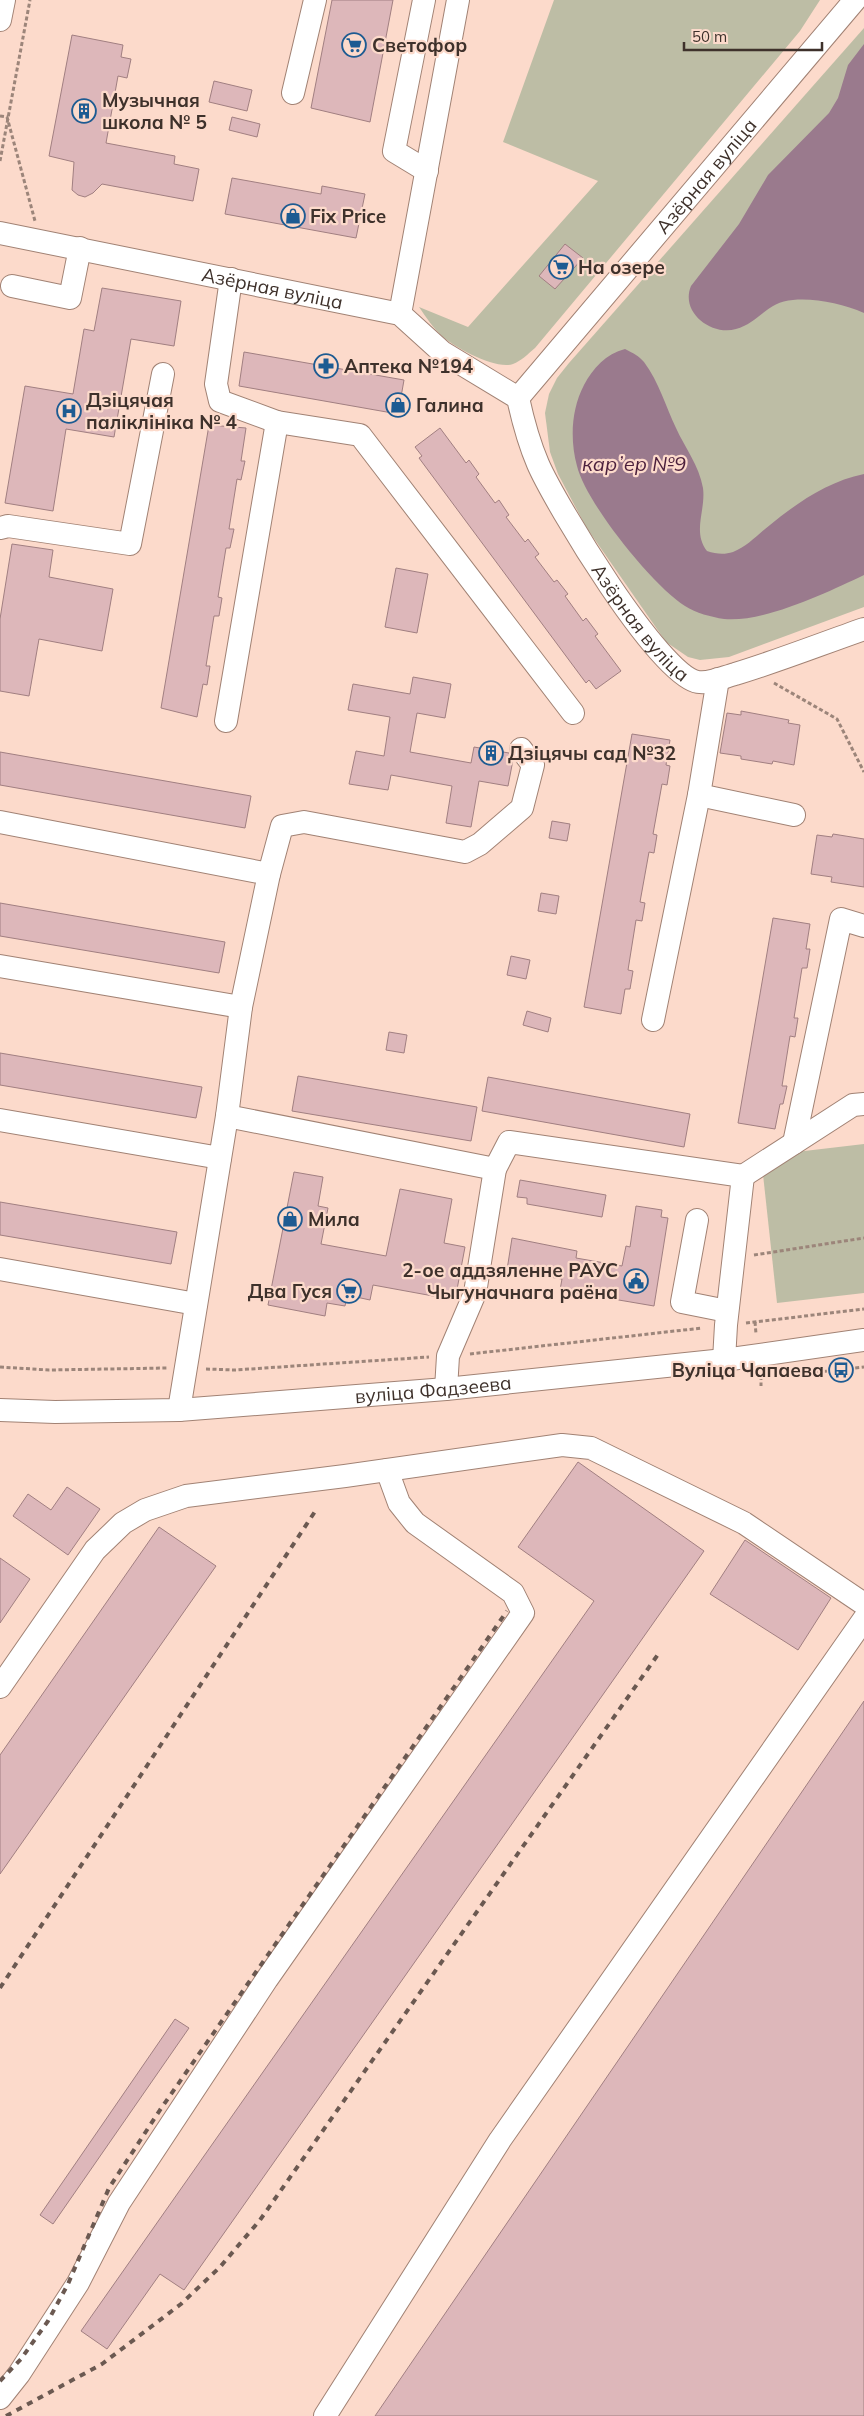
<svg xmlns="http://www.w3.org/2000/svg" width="864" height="2416" font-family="Mulish,sans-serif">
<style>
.green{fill:#bdbda5}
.water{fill:#9a7a8d}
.building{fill:#ddb7ba;stroke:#a17f81}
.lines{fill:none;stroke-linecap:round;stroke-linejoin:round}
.minor-casing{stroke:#a18274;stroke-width:24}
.path{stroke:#9c857a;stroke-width:3;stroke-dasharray:4 2.5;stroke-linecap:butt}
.minor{stroke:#fff;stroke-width:22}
.rail{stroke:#6b5951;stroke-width:4;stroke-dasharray:6 6;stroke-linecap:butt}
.labels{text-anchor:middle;stroke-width:4.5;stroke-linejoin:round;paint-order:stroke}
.poi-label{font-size:19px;font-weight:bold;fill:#3e312b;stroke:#fcdacb;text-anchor:start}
.street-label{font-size:19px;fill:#3e312b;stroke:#fcdacb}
.water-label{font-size:20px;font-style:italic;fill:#4b1f3c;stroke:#fcdacb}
</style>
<rect width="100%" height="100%" fill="#fcdacb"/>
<g class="green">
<path d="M 554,0 L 820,0 L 800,31 L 535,348 C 528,354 521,361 513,364 C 496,370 456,348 443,337 C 433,328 426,317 419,307 L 468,327 L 598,181 L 503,142 Z"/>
<polygon points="864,28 864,607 729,657 700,660 688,657 666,642 586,527 558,474 550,452 545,413 549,394 557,378 569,363"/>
<polygon points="864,1144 864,1293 777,1303 761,1156"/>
</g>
<g class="water">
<path d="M 864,44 L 864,313 C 843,304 816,298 793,300 C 768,301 758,323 736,329 C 711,336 680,312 691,286 L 739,224 L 768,175 L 829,113 L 838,98 L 848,65 Z"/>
<path d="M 625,349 C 633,353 639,356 644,362 C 659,382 666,407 676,428 C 685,448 699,465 703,488 C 706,510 692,532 707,551 C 716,554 724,555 733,552 C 747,547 758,534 770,525 C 798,502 829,481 864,474 L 864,575 C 828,592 764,623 724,619 C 711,617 696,613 685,606 C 653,586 586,503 577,466 C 570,440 571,410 584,385 C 593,368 606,354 625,349 Z"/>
</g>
<g class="building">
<polygon points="332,0 393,0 370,122 311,108"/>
<polygon points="72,35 123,45 121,57 131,59 127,78 118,76 106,143 175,156 174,164 199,169 193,201 102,184 93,193 85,197 78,195 72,190 74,162 49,156"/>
<polygon points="214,81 252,90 247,111 209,102"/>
<polygon points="232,117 260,124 257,137 229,130"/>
<polygon points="232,178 321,194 322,186 365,194 356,238 225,214"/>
<polygon points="565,244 583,258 555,289 539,276"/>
<polygon points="102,288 181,301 174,346 131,339 114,437 66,429 53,511 5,503 25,386 73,394 84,329 94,331"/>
<polygon points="244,352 404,380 398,414 239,386"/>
<polygon points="209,425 246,428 241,461 245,461 241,480 237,479 229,529 234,529 230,548 226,548 218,597 222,598 219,616 214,616 206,666 210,666 207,685 203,684 197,717 161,708"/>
<polygon points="440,428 466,463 469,460 479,474 476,477 495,503 499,500 509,515 506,517 525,542 528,539 539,554 535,557 554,582 557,580 568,594 565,596 583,621 586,618 598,634 595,636 621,671 596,689 589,680 586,683 419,458 422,456 415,447"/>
<polygon points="12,544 53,550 49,577 113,589 102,651 39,639 29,696 0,691 0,619"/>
<polygon points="396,568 428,574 417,633 385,627"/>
<polygon points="413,677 451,684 445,718 417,713 410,752 471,763 474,747 509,753 513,760 508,786 479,781 471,827 446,823 452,786 391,775 388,790 349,784 356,751 384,756 390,717 348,710 353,684 410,694"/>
<polygon points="741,711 789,720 788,723 800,725 794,765 773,761 772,764 741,759 741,756 720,753 727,713 741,715"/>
<polygon points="632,734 670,740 666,765 670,766 667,785 662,784 653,834 657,835 654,853 649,852 640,902 645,903 642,921 636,920 628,970 633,971 630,989 625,989 621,1014 584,1007"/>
<polygon points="0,752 251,796 245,828 0,785"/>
<polygon points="552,821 570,824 567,841 549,838"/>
<polygon points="833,834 864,839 864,887 831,882 832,877 811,874 817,835 832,837"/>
<polygon points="541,893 559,896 556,914 538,911"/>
<polygon points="0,903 225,942 219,973 0,936"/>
<polygon points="773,918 810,924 806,949 810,949 807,968 802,968 794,1018 798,1018 795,1037 790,1036 782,1086 787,1086 783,1104 780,1104 775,1129 738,1123"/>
<polygon points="511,956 530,960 526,979 507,975"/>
<polygon points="527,1011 551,1018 548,1032 523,1025"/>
<polygon points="389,1032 407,1035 404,1053 386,1050"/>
<polygon points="0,1053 202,1087 196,1118 0,1085"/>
<polygon points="298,1076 477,1107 471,1141 292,1111"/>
<polygon points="488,1077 690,1114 684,1147 482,1111"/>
<polygon points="294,1172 323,1177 318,1206 328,1208 321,1244 386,1256 400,1189 452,1199 444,1243 465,1247 455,1300 373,1285 370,1300 347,1295 345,1306 327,1303 325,1316 268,1305"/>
<polygon points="520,1180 606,1195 602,1217 527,1204 527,1198 517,1197"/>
<polygon points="0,1202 177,1232 171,1264 0,1235"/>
<polygon points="636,1206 662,1210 661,1217 668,1218 654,1306 560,1290 562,1279 507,1270 512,1238 577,1251 576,1258 622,1266 626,1246 630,1247"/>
<polygon points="578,1462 704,1551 184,2290 160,2274 107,2349 81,2331 594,1601 518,1547"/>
<polygon points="67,1487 100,1509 68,1555 13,1516 28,1494 51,1510"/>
<polygon points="159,1527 216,1566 0,1874 0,1755"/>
<polygon points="745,1540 831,1598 798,1650 710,1594"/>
<polygon points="0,1558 30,1579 0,1623"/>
<polygon points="864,1701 864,2416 375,2416"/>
<polygon points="175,2019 189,2028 53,2224 40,2215"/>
</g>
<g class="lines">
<g class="minor-casing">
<g id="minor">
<polyline points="424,0 394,151 427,171"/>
<polyline points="0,20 4,0"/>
<polyline points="293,93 315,0"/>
<path id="s1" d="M 0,233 L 400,314 L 442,352 L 518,398 C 523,421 529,443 538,464 C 555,503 659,676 698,682 C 710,684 724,677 735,674 C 778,661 821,644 864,629"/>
<polyline points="231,279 216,384 220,401 277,422 360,435 573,713"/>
<polyline points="12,286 70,298 80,248"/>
<polyline points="400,314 458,0"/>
<path id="s2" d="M 518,398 L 855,0"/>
<polyline points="0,528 8,526 130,544 163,374"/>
<polyline points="226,721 277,422"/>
<polyline points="699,795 794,815"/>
<polyline points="0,822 269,874"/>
<polyline points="0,966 241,1007"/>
<polyline points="653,1020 699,795 718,679"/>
<polyline points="227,1116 495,1169 475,1293 448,1356 446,1389"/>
<polyline points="0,1120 220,1158"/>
<polyline points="794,1143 841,919 864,926"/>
<polyline points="495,1169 509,1142 743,1176 726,1325 724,1360"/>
<polyline points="743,1176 853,1105 864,1104"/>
<polyline points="697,1220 682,1302 727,1311"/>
<polyline points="0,1269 196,1304"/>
<path id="s3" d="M 0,1410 L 55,1412 L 179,1410 L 446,1389 L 724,1360 L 864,1340"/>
<polyline points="179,1410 227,1116 241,1007 269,874 282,826 304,822 465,852 480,844 522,808 533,765 521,749"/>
<polyline points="0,1687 95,1550 123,1523 145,1510 186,1496 345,1476 562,1445 591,1448 744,1523 864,1604"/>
<polyline points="0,2398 19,2374 78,2283 119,2203 267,1979 523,1613 513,1593 415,1523 399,1503 387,1470"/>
<polyline points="325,2416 500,2140 864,1619"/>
</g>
</g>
<g class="path">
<polyline points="0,116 7,117 35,221"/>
<polyline points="0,161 30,0"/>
<polyline points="774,683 837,719 864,772"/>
<polyline points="754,1255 864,1238"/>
<polyline points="755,1322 756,1334"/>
<polyline points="746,1323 864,1309"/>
<polyline points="470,1354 702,1328"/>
<polyline points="0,1367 49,1370 167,1368"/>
<polyline points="206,1369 235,1370 429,1357"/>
<polyline points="810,1373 864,1367"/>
<polyline points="761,1376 761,1386"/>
</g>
<use href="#minor" class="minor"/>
<g class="rail">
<polyline points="0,1988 316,1510"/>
<polyline points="0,2381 21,2359 48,2321 68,2284 109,2188 160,2110 507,1611"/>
<polyline points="6,2416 102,2364 181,2304 220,2267 260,2220 659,1653"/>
</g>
</g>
<defs>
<g id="supermarket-ring" transform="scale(1.25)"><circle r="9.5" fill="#fcdacb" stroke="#1d5b92" stroke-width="1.5"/><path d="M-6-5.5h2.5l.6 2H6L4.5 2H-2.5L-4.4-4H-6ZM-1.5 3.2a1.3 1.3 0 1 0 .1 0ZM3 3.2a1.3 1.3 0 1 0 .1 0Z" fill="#1d5b92"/></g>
<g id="building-ring" transform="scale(1.25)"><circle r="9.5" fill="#fcdacb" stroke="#1d5b92" stroke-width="1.5"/><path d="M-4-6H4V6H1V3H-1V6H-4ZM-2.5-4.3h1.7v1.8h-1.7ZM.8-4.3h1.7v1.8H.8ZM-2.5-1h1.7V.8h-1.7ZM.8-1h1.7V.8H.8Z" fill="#1d5b92"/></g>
<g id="shop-ring" transform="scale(1.25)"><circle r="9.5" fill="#fcdacb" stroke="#1d5b92" stroke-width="1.5"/><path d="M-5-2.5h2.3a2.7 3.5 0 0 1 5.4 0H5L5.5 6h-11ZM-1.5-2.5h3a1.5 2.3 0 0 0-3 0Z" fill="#1d5b92"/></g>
<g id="pharmacy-ring" transform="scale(1.25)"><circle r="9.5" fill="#fcdacb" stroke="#1d5b92" stroke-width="1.5"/><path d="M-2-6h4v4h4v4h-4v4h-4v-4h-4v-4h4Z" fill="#1d5b92"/></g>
<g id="hospital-ring" transform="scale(1.25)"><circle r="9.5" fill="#fcdacb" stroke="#1d5b92" stroke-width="1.5"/><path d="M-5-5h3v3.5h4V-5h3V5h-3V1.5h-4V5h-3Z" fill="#1d5b92"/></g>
<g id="civic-ring" transform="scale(1.25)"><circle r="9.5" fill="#fcdacb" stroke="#1d5b92" stroke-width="1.5"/><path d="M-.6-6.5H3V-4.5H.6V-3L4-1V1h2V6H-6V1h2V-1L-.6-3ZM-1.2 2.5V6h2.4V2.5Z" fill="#1d5b92"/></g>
<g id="bus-ring" transform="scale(1.25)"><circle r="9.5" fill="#fcdacb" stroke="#1d5b92" stroke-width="1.5"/><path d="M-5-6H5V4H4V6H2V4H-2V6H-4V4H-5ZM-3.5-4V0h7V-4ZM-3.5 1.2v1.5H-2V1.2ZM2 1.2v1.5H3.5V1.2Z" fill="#1d5b92"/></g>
</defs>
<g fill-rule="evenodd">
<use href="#supermarket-ring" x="354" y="45"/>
<use href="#building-ring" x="84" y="111"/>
<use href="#shop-ring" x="293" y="216"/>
<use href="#supermarket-ring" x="561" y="267"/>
<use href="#pharmacy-ring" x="326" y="366"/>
<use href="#shop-ring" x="398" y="405"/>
<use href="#hospital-ring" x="69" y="411"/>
<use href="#building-ring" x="491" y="753"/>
<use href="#shop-ring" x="290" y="1219"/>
<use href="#civic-ring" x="636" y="1281"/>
<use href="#supermarket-ring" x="349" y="1291"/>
<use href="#bus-ring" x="841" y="1370"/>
</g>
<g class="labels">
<g class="poi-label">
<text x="372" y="52">Светофор</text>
<text x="102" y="107">Музычная<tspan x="102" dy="22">школа № 5</tspan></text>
<text x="310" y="223">Fix Price</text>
<text x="578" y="274">На озере</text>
<text x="344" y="373">Аптека №194</text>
<text x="86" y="407">Дзіцячая<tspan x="86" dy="22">паліклініка № 4</tspan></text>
<text x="416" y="412">Галина</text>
<text x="508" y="760">Дзіцячы сад №32</text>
<text x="308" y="1226">Мила</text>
<text x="618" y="1277" text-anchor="end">2-ое аддзяленне РАУС<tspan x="618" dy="22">Чыгуначнага раёна</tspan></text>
<text x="332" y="1298" text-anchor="end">Два Гуся</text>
<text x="824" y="1377" text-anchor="end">Вуліца Чапаева</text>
</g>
<g class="street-label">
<text dy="7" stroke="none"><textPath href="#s2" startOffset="291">Азёрная вуліца</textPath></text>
<text dy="7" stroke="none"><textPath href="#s1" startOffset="278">Азёрная вуліца</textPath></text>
<text dy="7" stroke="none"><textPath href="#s1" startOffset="812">Азёрная вуліца</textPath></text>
<text dy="7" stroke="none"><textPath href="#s3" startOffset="434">вуліца Фадзеева</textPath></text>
</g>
<g class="water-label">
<text x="634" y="471">карʼер №9</text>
</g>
</g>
<path d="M684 42v8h138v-8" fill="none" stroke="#3e312b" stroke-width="2.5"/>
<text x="692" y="42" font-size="15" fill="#3e312b" stroke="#fcdacb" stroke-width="4" paint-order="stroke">50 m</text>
</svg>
